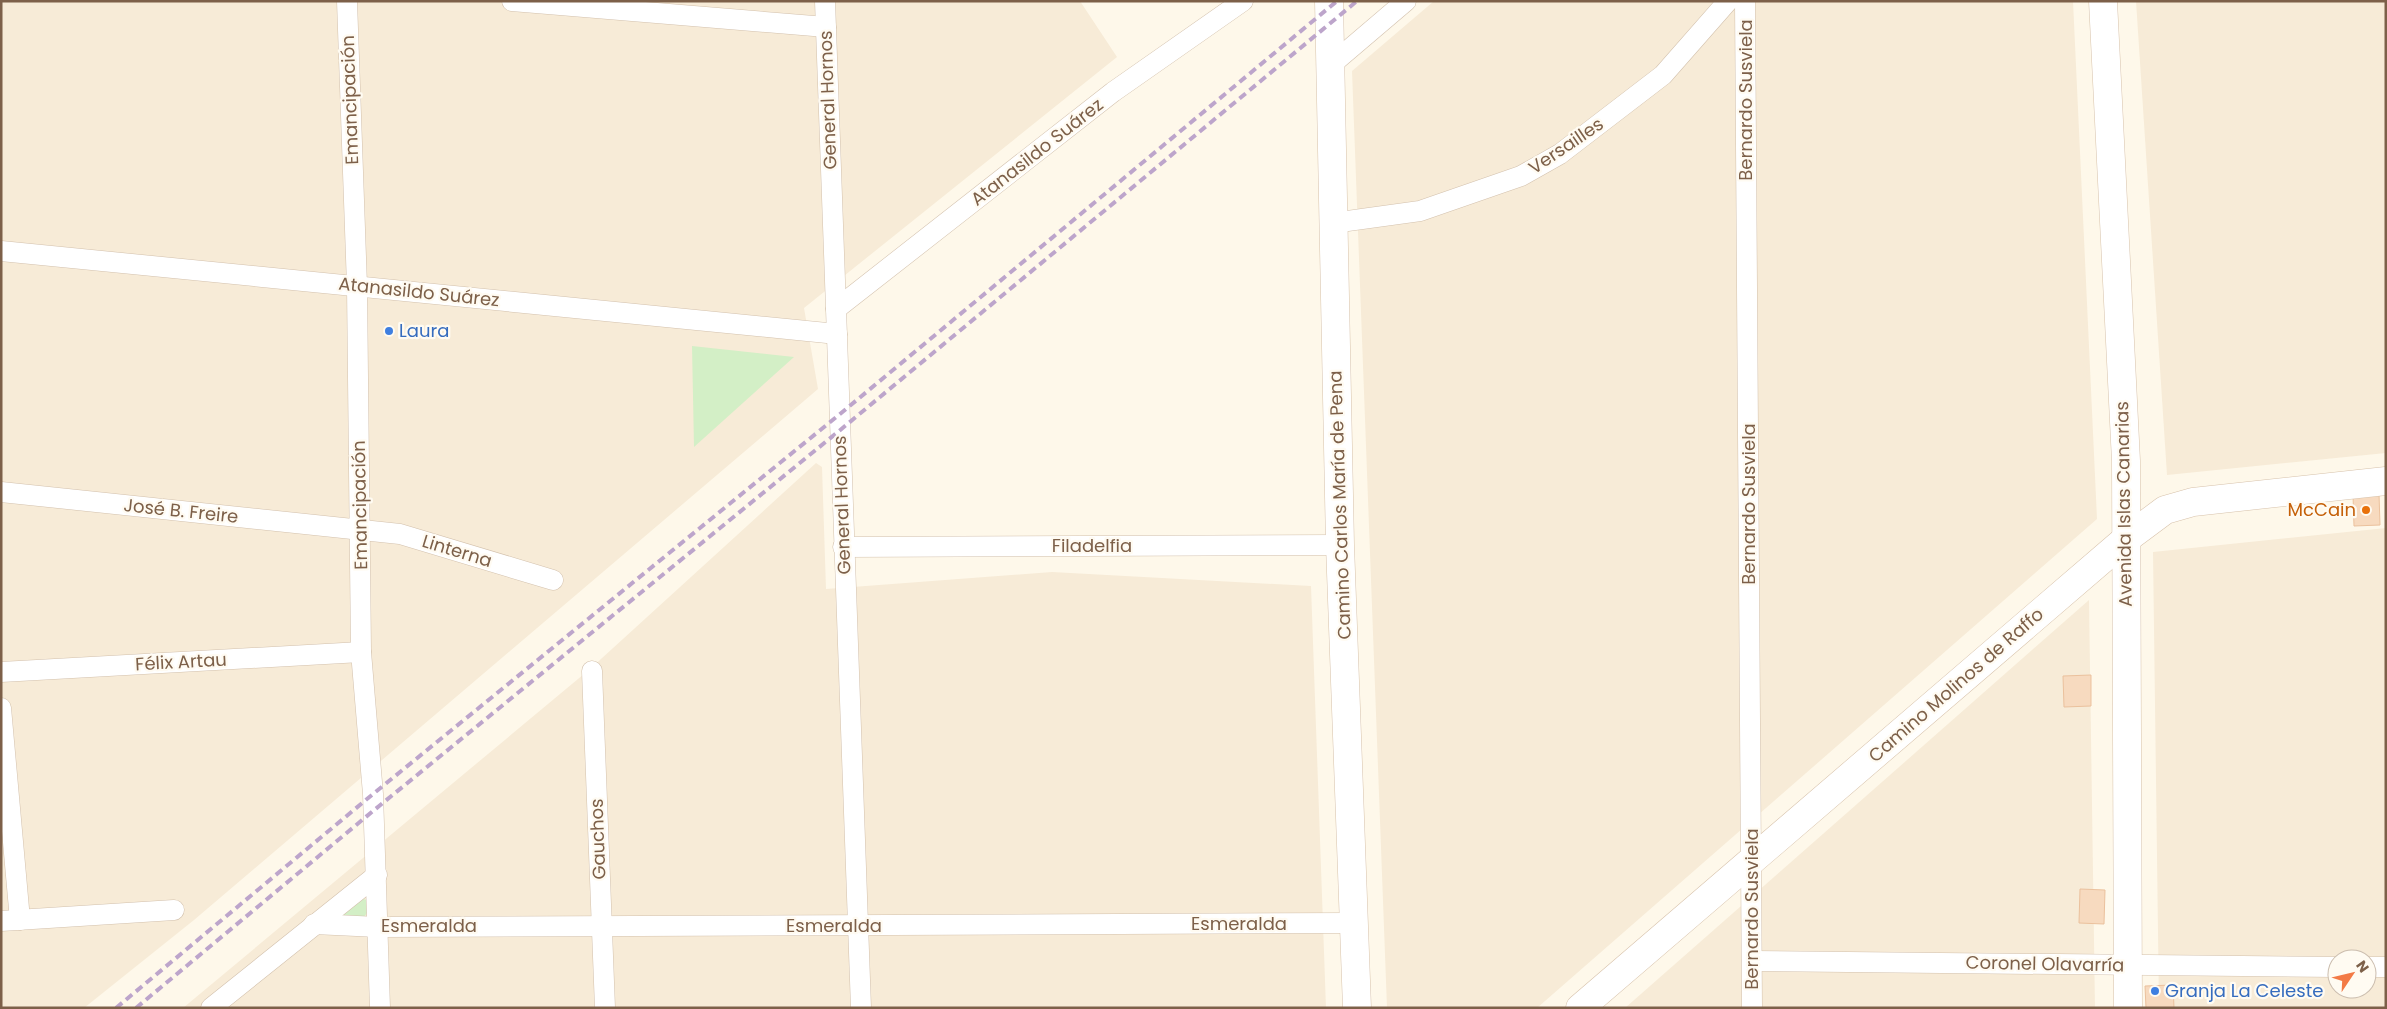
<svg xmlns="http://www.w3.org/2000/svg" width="2387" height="1009" font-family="Poppins,sans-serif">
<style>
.residential{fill:#f7ebd7;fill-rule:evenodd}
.green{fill:#d3efc6}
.building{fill:#f7dabf;stroke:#ebc19d}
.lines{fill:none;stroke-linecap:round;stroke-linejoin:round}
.street-casing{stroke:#d3c1ad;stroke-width:21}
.secondary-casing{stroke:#d7c2ab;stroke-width:29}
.street{stroke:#fff;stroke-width:20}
.secondary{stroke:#fff;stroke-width:28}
.rail{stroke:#bda5cb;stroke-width:4;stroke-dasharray:8 5;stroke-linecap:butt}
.shop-dot{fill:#3f7fe0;stroke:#fffbf2;stroke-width:2}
.food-dot{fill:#e8710a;stroke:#fffbf2;stroke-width:2}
.labels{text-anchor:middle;stroke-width:4.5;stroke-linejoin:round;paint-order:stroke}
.street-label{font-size:18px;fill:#7d6049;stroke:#fffbf2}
.shop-label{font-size:18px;fill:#366cbe;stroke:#fffbf2;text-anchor:start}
.food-label{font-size:18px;fill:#c56008;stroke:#fffbf2;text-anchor:end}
</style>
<rect width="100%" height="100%" fill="#fef8ea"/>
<g class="residential">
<polygon points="1,1 1080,1 1117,57 804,308 818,389 194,920 84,1008 1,1008"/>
<polygon points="1434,1 2073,1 2097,519 1537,1008 1387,1008 1352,71"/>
<polygon points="2136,1 2386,1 2386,453 2167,475"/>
<polygon points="816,463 822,467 826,589 1052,572 1311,586 1326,1008 183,1008 590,669"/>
<path d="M 2386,528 L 2386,1008 L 2159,1008 L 2153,552 ZM 2337,959 L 2367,959 L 2367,989 L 2337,989 Z"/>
<polygon points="2089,600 2095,1008 1625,1008"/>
</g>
<g class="green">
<polygon points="692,346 794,357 694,447"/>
<polygon points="359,898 367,900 367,913 363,918 344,917 343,913"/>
</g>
<g class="building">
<polygon points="2379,494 2380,525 2354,526 2353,495"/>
<polygon points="2091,675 2091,706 2064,707 2063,676"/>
<polygon points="2080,889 2105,890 2104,924 2079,923"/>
<polygon points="2173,985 2174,1008 2146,1008 2145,986"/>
</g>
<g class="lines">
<g class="street-casing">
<g id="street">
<polyline points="347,1 357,286 361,652 373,794 380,1008"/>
<polyline points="512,1 826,27"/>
<polyline points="825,1 861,1008"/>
<polyline points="1745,1 1752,1008"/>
<polyline points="1332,64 1406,1"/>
<polyline points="1333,223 1420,211 1521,176 1560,154 1663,75 1728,1"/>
<polyline points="1,251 837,334"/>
<polyline points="836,309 1113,92 1243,1"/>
<polyline points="1,492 400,534 553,580"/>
<polyline points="843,547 1340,545"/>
<polyline points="592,671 605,1008"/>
<polyline points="1,672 361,652"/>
<polyline points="1,708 20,920"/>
<polyline points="1,921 174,910"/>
<polyline points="314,924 378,927 1354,923"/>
<polyline points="1752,961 2337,967"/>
<polyline points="2367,967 2386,967"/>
<polyline points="211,1008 377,875"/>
</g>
</g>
<g class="secondary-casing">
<g id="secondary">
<polyline points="1329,1 1340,545 1357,1008"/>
<polyline points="2103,1 2126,461 2128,1008"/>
<polyline points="1580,1008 2126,539 2165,510 2193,502 2386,481"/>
</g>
</g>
<use href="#street" class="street"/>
<use href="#secondary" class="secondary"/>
<g class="rail">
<polyline points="116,1008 373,794 840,414 1337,1"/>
<polyline points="136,1008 373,811 839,431 1357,1"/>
</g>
</g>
<g class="shop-dot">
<circle cx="389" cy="331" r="5"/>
<circle cx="2155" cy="991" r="5"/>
</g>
<circle class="food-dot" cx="2366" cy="510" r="5"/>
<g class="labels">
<g class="street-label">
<text transform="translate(350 100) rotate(-92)" y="6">Emancipación</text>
<text transform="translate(828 100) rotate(-92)" y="6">General Hornos</text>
<text transform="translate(1746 100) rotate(-90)" y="6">Bernardo Susviela</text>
<text transform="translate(1566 146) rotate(-34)" y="6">Versailles</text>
<text transform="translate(1037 152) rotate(-38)" y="6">Atanasildo Suárez</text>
<text transform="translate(419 292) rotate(6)" y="6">Atanasildo Suárez</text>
<text transform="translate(1749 504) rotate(-90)" y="6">Bernardo Susviela</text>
<text transform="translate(2124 504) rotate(-91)" y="6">Avenida Islas Canarias</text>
<text transform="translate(360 505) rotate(-91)" y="6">Emancipación</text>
<text transform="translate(842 505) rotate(-92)" y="6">General Hornos</text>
<text transform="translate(1340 505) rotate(-92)" y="6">Camino Carlos María de Pena</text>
<text transform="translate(181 511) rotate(6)" y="6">José B. Freire</text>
<text x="1092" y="552">Filadelfia</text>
<text transform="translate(457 551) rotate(17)" y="6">Linterna</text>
<text transform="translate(181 662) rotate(-3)" y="6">Félix Artau</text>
<text transform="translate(1956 685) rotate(-41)" y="6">Camino Molinos de Raffo</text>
<text transform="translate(598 839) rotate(-92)" y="6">Gauchos</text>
<text transform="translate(1752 909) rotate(-90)" y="6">Bernardo Susviela</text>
<text x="1239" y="930">Esmeralda</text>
<text x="429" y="932">Esmeralda</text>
<text x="834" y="932">Esmeralda</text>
<text transform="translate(2045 964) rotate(1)" y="6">Coronel Olavarría</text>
</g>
<g class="shop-label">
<text x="399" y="337">Laura</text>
<text x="2165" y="997">Granja La Celeste</text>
</g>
<g class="food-label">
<text x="2356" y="516">McCain</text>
</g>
</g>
<rect width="2387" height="1009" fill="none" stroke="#7d6049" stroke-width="5"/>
<g transform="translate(2352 974) rotate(55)"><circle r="24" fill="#fffbf2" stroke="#cbbdae"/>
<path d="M0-4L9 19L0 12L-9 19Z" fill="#f37a45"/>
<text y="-8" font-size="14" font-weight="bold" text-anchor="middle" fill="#7d6049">N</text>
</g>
</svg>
